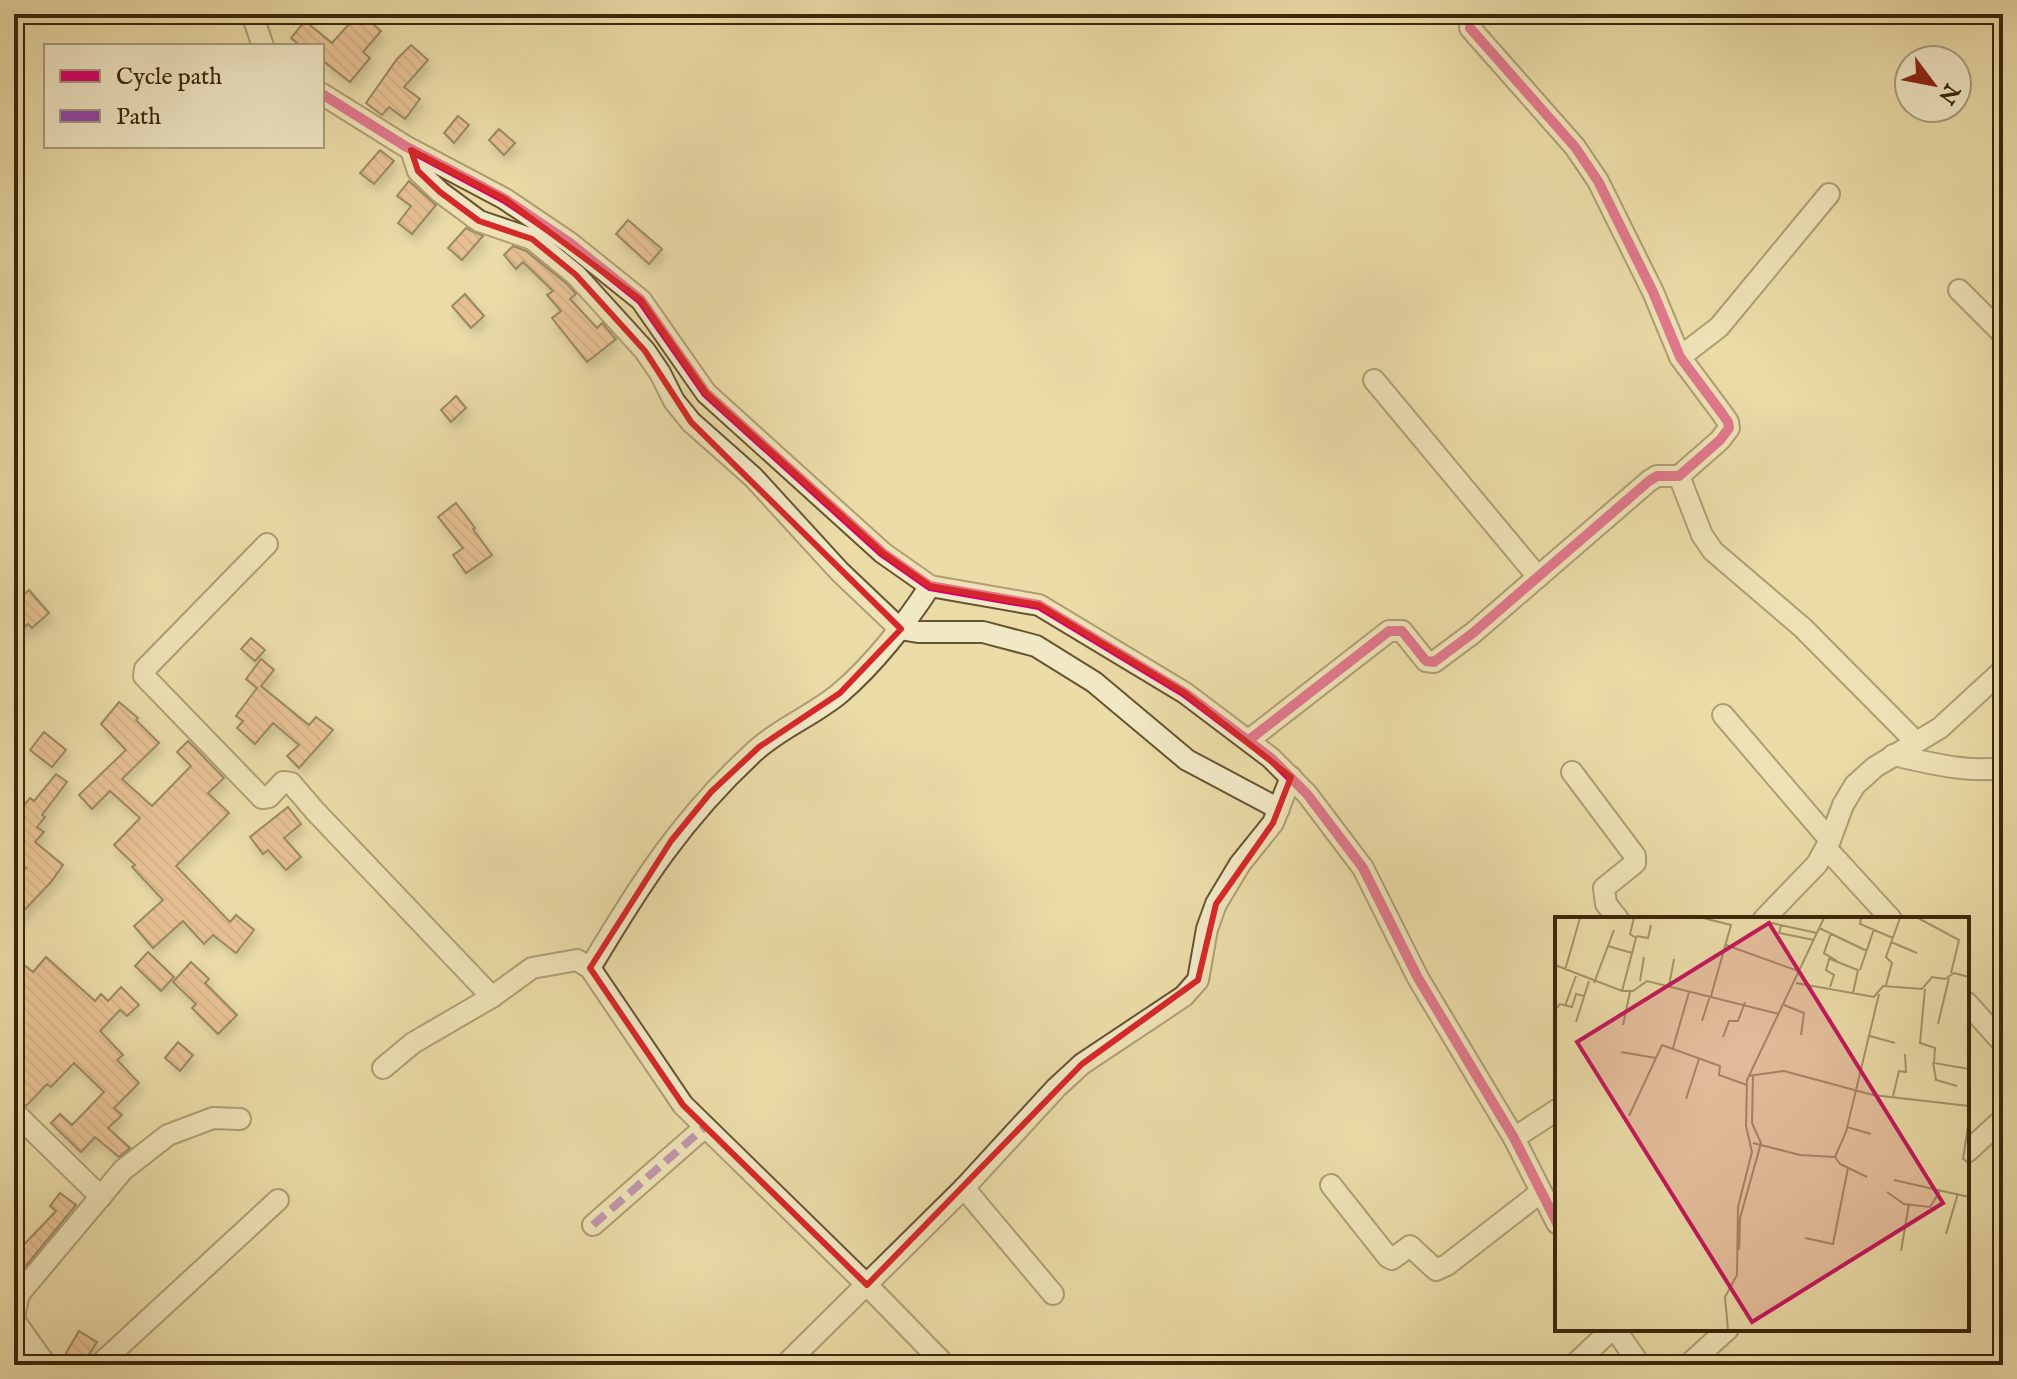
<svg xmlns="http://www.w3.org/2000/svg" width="2017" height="1379" font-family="'IM FELL English',serif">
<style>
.building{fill:url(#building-back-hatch);stroke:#3b270a;stroke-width:2;filter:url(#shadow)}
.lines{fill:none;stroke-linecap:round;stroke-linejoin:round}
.minor-casing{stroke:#675431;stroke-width:24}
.minor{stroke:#f1e8c6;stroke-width:20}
.quiet{stroke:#8e44ad;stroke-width:8;stroke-dasharray:16 8;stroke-linecap:butt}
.cycleway-casing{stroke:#f1e8c6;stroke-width:15}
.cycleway{stroke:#d6006c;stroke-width:10}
.marked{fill:none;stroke:#d62828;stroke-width:6;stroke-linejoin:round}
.inset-road{fill:none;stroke:#a49368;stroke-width:2}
.view{fill:#c2185b;fill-opacity:0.15;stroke:#c2185b;stroke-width:4}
.inset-edge{fill:none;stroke:#3b270a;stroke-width:4}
</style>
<defs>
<pattern id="building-back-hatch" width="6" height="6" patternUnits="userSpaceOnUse" patternTransform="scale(2)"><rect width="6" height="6" fill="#e29f79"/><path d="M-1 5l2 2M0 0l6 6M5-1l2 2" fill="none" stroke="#b88261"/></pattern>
<filter id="shadow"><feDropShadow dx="4" dy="7" stdDeviation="4" flood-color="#0004"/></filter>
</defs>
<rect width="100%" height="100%" fill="#eadba7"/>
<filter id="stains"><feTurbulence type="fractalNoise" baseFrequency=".0025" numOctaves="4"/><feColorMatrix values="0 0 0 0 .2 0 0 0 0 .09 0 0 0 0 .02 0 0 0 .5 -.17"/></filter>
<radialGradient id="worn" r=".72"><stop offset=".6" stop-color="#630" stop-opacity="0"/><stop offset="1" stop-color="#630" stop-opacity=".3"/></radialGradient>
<g class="building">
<polygon points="358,14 362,14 381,31 363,52 370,58 350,82 322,60 322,46 301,46 291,38 305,21 332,43"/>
<polygon points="411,45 428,60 404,87 420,99 405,119 389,107 382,115 366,103 397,59"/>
<polygon points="458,116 469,125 454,143 444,133"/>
<polygon points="499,129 515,143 504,155 489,140"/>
<polygon points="380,150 394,161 374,184 360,173"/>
<polygon points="409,181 436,205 412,234 398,223 411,206 397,196"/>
<polygon points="628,220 662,249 649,264 616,234"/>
<polygon points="466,228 483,236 462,260 448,248"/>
<polygon points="513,246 526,251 567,284 576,294 570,299 597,328 602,323 616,339 587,362 552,318 561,311 547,295 553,291 523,262 516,269 504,255"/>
<polygon points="465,294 484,316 471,328 452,306"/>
<polygon points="456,396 466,408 451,422 441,410"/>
<polygon points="456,503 475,528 473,529 492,555 466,573 453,555 463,548 438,517"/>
<polygon points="29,590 49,613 32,628 28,624 14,637 14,603"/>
<polygon points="251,638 265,650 255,661 241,649"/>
<polygon points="261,659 274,670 261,686 309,725 316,717 333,730 299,768 287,756 299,745 273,723 255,744 237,728 243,721 236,716 257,688 246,679"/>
<polygon points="119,702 138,718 136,720 159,743 122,779 152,806 191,766 177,752 188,741 224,778 208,793 229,813 176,866 230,922 236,915 254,930 236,953 213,935 204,944 183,921 153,948 134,926 163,900 132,867 135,865 114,845 140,818 110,791 92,809 79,795 126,750 101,724"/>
<polygon points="44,732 66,750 52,767 30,750"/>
<polygon points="56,774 67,782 42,815 45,817 37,827 44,832 35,842 63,865 51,882 14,921 14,892 24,881 18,876 26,868 14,858 14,822 24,810 22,808 30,798 34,801"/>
<polygon points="288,807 301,824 284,838 301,857 286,870 268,850 263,854 250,837"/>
<polygon points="148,952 174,977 161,991 135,966"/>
<polygon points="14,957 33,972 46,957 95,1001 101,994 108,1001 121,987 139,1005 127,1016 120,1010 100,1031 123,1055 117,1060 139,1083 114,1108 122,1115 108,1128 130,1148 119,1157 95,1137 81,1152 51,1123 60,1114 72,1125 104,1092 74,1063 51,1087 47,1084 26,1106 14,1098"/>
<polygon points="191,962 209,979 205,983 237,1015 218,1034 192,1008 196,1004 173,982"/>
<polygon points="178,1042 193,1055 180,1071 165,1058"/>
<polygon points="60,1193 76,1205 14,1280 14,1255 56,1211 50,1206"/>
<polygon points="79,1331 97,1342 82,1365 59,1365"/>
</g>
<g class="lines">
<g class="minor-casing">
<g id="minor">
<polyline points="252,14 263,46"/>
<polyline points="322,94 405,146 505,199 570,243 641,300 706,393 883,553 930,586 1039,605 1185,693 1271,758 1307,794 1363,868 1418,978 1514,1138 1557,1223"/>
<polyline points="411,150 418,171 440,192 479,221 532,239 576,275 645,351 660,373 674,401 691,422 753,477 840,572 900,629 918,632 983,632 1036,646 1094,682 1187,760 1279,809"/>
<polyline points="1959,290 2003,334"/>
<polyline points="1680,357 1719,327 1829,194"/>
<polyline points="1374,380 1538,577"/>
<polyline points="1679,476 1702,535 1713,551 1803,628 1916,742"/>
<polyline points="267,544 145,669 144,676 262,798 269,797 283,782 291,783 315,811 492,997"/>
<polyline points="1723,715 1830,840"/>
<polyline points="1249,740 1389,631 1402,631 1426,661 1434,662 1473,633 1649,481 1657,476 1679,476 1720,440 1729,428 1728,422 1721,412 1680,357 1653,292 1598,181 1575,147 1470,28"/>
<path d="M 1893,755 C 1930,763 1966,773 2003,768"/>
<polyline points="1572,772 1635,856 1635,863 1604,888 1606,904 1618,919"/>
<polyline points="1826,848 1891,919"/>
<polyline points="1764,919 1817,864 1830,840 1843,805 1855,785 1875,767 1940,728 2003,670"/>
<path d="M 590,968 C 640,884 682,818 755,751 C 780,728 814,715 840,693 C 873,665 907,622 930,586"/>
<polyline points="1967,1003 2003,1043"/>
<polyline points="383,1068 413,1043 492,997 532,968 577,960 590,968 683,1105 867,1285 945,1365"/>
<polyline points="14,1112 101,1197"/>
<polyline points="1514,1138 1557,1110"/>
<polyline points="1967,1152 2003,1119"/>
<polyline points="1331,1185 1388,1257 1392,1259 1410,1246 1436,1270 1447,1265 1541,1192"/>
<polyline points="964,1188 1053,1294"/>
<polyline points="593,1225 705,1127"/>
<polyline points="14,1317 19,1294 123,1170 168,1135 213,1118 240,1119"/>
<polyline points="14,1320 46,1365"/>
<polyline points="1615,1329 1640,1365"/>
<polyline points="99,1365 278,1200"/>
<polyline points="785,1365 964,1188 1056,1088 1082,1064 1184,996 1198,980 1207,929 1216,904 1240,864 1273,823 1291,777"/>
<polyline points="1574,1365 1612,1329"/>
<polyline points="1688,1365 1728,1329"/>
</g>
</g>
<use href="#minor" class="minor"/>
<polyline class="quiet" points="593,1225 705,1127"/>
<g class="cycleway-casing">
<g id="cycleway">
<polyline points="322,94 405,146 505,199 570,243 641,300 706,393 883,553 930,586 1039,605 1185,693 1271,758 1307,794 1363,868 1418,978 1514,1138 1557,1223"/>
<polyline points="1249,740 1389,631 1402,631 1426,661 1434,662 1473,633 1649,481 1657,476 1679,476 1720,440 1729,428 1728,422 1721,412 1680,357 1653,292 1598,181 1575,147 1470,28"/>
</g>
</g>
<use href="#cycleway" class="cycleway"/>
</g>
<path d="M0 0H2017V1379H0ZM 411,150 L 505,199 L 641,300 L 706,393 L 883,553 L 930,586 L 1039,605 L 1185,693 L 1291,777 L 1273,823 L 1216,904 L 1198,980 L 1082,1064 L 867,1285 L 683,1105 L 590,968 L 671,841 L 711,792 L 759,747 L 840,693 L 901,629 L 691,422 L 645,351 L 576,275 L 532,239 L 479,221 L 440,192 L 418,171 Z" fill="#eadba7" fill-opacity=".55" fill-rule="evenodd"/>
<path class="marked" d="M 411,150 L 505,199 L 641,300 L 706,393 L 883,553 L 930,586 L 1039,605 L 1185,693 L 1291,777 L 1273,823 L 1216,904 L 1198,980 L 1082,1064 L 867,1285 L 683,1105 L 590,968 L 671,841 L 711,792 L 759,747 L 840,693 L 901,629 L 691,422 L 645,351 L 576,275 L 532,239 L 479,221 L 440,192 L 418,171 Z"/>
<g transform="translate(1555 917)">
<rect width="414" height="414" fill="#eadba7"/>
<path class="inset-road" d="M 148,1 L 176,8 L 156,79M 306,1 L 305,7 L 338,21M 363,1 L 404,23 L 396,56M 212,5 L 262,16M 226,8 L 224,16 L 259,23M 264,11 L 312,34M 276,16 L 269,36 L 282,44M 81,19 L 93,21 L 96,8M 336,25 L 362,36M 171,28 L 246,55M 53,29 L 77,36M 275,42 L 303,53 L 298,76M 0,48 L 67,74 L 78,74 L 92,64 L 224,97M 10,53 L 25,1M 305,53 L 319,12M 85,64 L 89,40M 39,66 L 59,13M 241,66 L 319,80 L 328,69 L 367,72 L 377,60 L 390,62 L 399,56 L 414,60M 331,68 L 337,46 L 331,40 L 345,1M 114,69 L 119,42M 275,70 L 279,58 L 271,53 L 275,39M 370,72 L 365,126 L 380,131 L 379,146 L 414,152M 67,74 L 81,21 L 75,17 L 79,1M 229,88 L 249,96 L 246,118M 10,89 L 21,59M 0,93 L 5,87 L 17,90 L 21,77 L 29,79M 147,104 L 155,79M 21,105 L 34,64M 383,107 L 394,61M 68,108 L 75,75M 315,119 L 340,126M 168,120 L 174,104 L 183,104 L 190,85M 118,131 L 134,75M 66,135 L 101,141M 378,145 L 381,163 L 402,169M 193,159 L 229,154 L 318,178 L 414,189M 338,179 L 344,154 L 351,155 L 350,137M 131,182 L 144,142M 74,199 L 107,128 L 165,149 L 164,158 L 192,168M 414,203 L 408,242 L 414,246M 292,210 L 316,217M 198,226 L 245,238 L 280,240M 312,260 L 285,247 L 280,240 L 291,215 L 324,77M 339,263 L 414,280M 332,275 L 349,287 L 375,290 L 385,274M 391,317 L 403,276M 250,321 L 278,327 L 293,251M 184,333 L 185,301 L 206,226 L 197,206 L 198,158M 346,334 L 354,287M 173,413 L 170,380 L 182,358 L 183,290 L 197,235 L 191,209 L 192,163 L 269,1"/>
<path class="view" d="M 214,6 L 388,286 L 197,405 L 22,125 Z"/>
<rect width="414" height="414" class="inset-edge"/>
</g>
<rect width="2017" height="1379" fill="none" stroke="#eadba7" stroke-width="48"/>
<rect x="16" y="16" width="1985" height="1347" fill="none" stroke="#3b270a" stroke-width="4"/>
<rect x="24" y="24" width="1969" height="1331" fill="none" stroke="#3b270a" stroke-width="2"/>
<rect x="44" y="44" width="280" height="104" fill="#f1e8c6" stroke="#a89b7b" stroke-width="2"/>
<rect x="60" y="70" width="40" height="12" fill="#d6006c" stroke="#a89b7b" stroke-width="2"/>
<text x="116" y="84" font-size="24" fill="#3b270a">Cycle path</text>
<rect x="60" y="110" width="40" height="12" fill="#8e44ad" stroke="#a89b7b" stroke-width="2"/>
<text x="116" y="124" font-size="24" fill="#3b270a">Path</text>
<g transform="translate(1933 84) rotate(122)"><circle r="38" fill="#f1e8c6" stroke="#a89b7b" stroke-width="2"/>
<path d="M0-6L14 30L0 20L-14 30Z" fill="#8f2418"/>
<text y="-12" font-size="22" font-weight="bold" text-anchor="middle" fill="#3b270a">N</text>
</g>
<rect width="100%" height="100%" filter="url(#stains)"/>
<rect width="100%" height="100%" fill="url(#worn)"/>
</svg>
